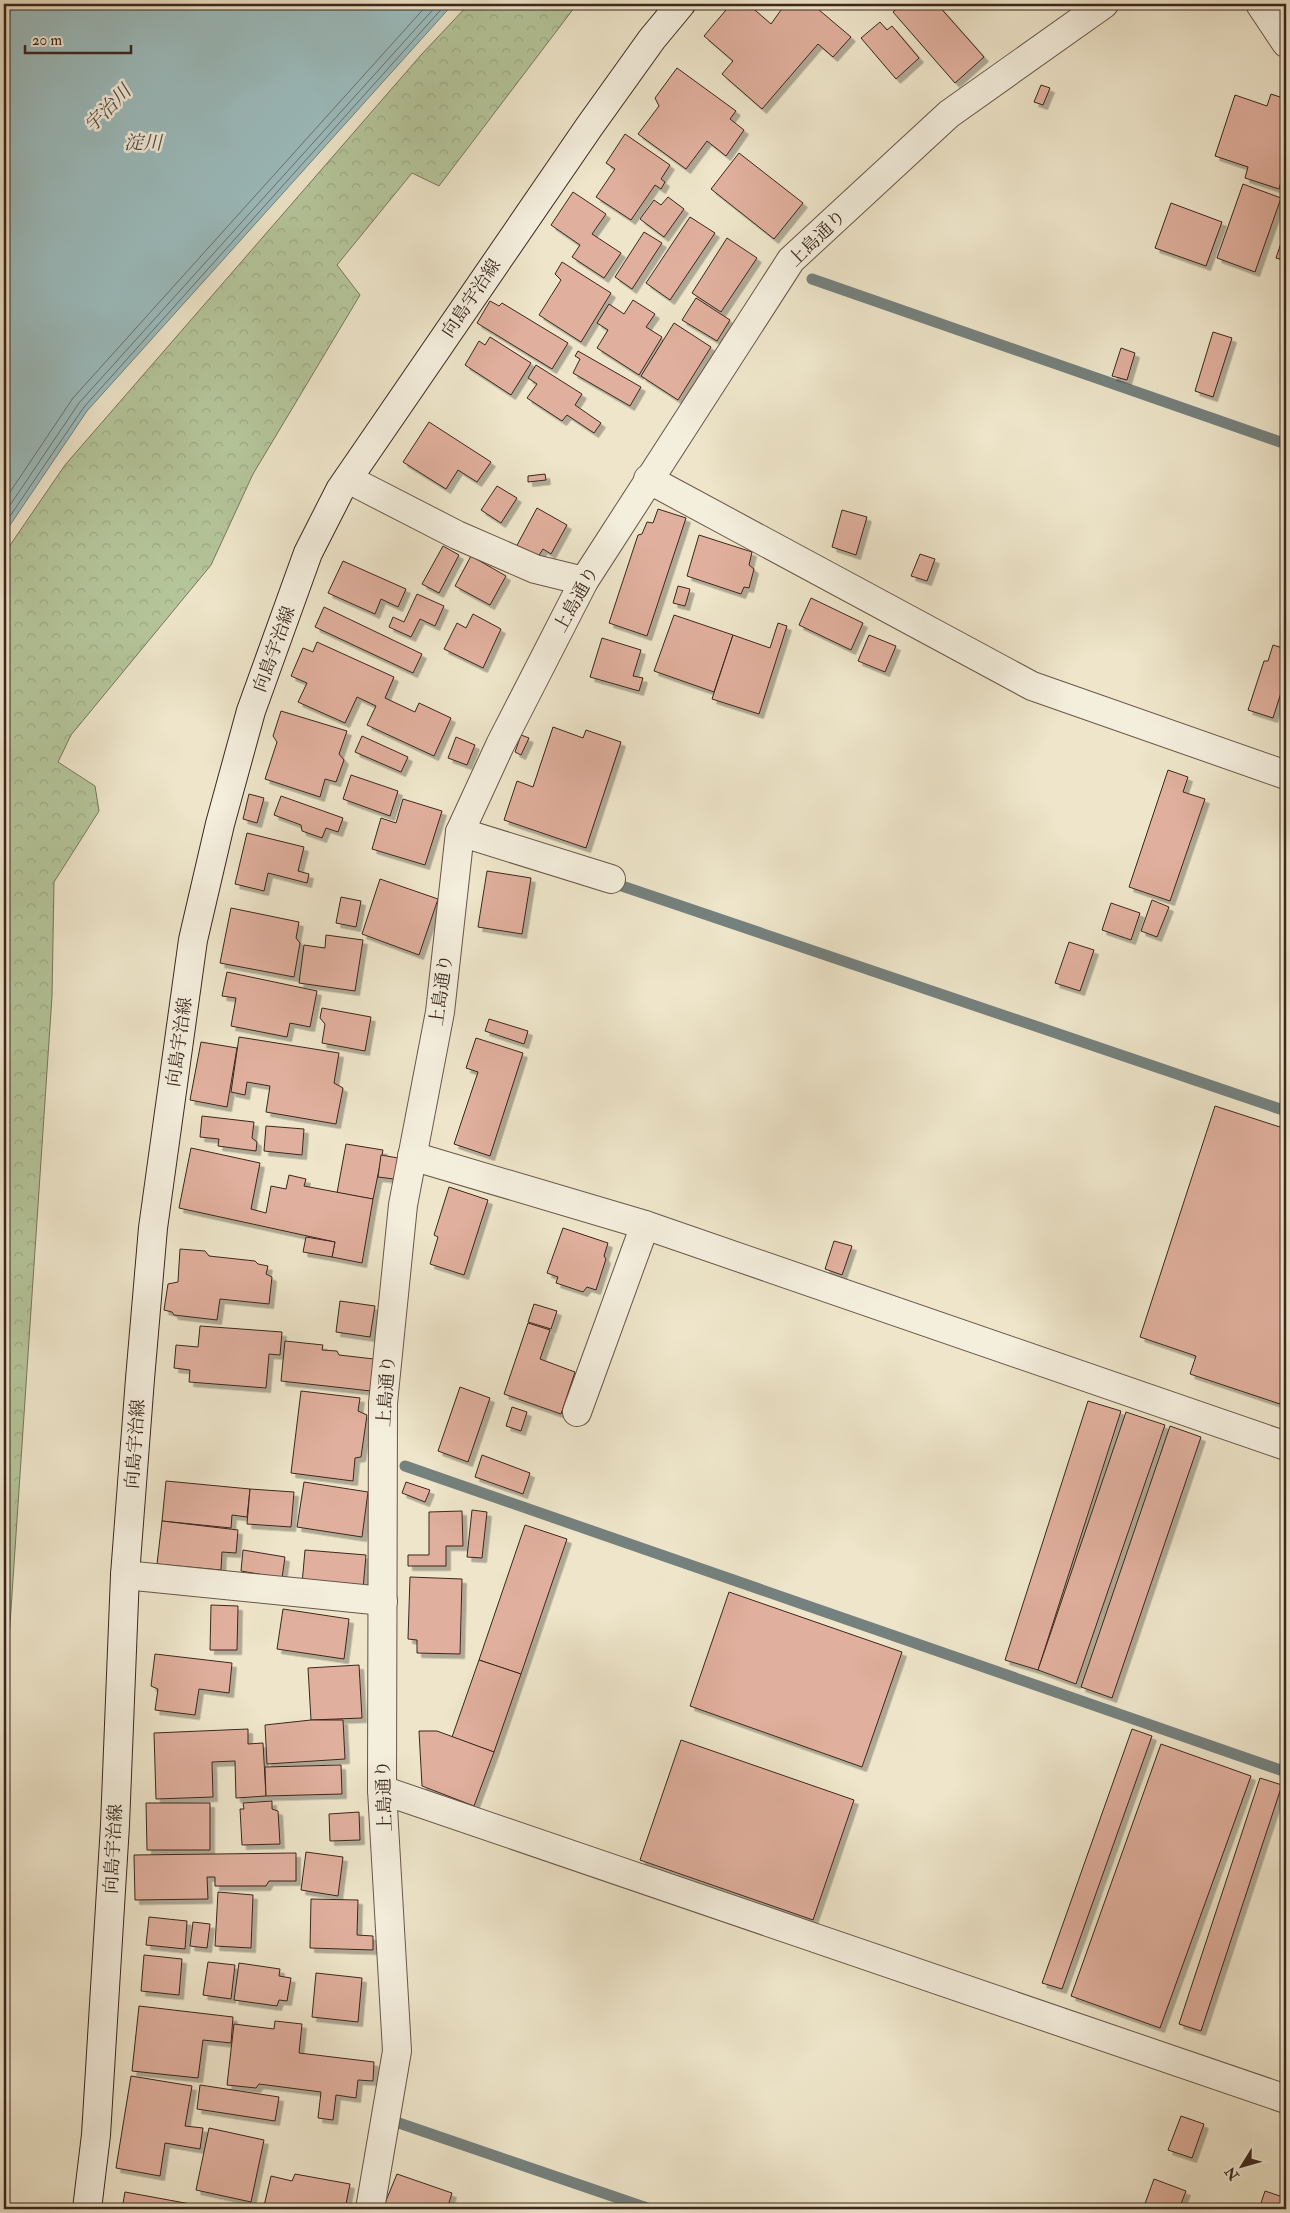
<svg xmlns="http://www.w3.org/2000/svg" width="1290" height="2213" font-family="'IM FELL Double Pica','Noto Serif JP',serif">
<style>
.forest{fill:url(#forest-crowns);stroke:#78765c}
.water{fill:#9cbdbf;stroke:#75817e}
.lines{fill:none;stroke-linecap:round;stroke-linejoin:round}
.shore{stroke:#6c726e;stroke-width:1}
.stream{stroke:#75817e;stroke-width:11}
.building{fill:#e0af9d;stroke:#3b271d;filter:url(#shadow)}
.street-casing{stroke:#685648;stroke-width:30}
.secondary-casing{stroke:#3b271d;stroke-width:30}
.street{stroke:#f4eedd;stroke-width:28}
.secondary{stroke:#f4eedd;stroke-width:28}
.labels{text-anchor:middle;stroke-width:5;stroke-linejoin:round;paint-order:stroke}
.street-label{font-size:18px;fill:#3b271d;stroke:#f4eedd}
.water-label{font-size:19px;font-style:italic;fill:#534c46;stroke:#f4eedd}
</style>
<defs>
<pattern id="forest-crowns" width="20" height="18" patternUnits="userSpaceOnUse" patternTransform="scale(1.25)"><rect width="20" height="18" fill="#b5c59a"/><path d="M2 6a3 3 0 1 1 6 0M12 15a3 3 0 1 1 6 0" fill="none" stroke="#9da984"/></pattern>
<filter id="shadow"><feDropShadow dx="4.5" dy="4.5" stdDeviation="0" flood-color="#0004"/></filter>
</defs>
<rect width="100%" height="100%" fill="#eee5ca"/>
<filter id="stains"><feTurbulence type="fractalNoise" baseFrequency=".004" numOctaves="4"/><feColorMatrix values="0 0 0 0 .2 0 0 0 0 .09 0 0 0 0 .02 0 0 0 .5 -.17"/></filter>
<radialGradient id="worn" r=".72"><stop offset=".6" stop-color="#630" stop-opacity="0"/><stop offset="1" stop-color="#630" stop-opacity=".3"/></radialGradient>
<polygon class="forest" points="469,4 577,4 439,186 412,173 337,265 360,295 253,474 211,565 71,735 58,762 95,786 99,811 54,882 52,996 4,1714 4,554 65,465 421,55"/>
<polygon class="water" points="4,4 453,4 87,411 4,534"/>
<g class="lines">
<g class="shore">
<polyline points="4,501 73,398 428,4"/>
<polyline points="4,514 79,403 438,4"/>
<polyline points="4,525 84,407 446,4"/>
</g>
<g class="stream">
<polyline points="812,279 1286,444"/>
<polyline points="622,886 1286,1111"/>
<polyline points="405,1466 1286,1772"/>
<polyline points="396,2122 650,2209"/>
</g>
</g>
<g class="building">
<polygon points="731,4 748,4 771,24 781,10 775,4 812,4 851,37 833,57 818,44 762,109 722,74 733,61 704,36"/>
<polygon points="902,4 937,4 984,57 955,83 893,12"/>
<polygon points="1275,4 1286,4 1286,20"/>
<polygon points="880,22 887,30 892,26 919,58 896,79 861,38"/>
<polygon points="677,68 736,111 730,119 744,130 726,156 707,141 686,169 638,134 659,106 655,98"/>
<polygon points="1041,85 1050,88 1043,105 1034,102"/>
<polygon points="1271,94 1286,99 1286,176 1283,175 1279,189 1245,178 1248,167 1215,156 1235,95 1267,106"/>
<polygon points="625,134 670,165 661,179 665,182 661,189 655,185 631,220 596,197 615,169 606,163"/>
<polygon points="739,153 803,203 774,239 711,189"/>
<polygon points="1243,184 1281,198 1255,272 1217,258"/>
<polygon points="573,192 606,214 592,234 621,253 604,278 572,257 580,245 551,225"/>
<polygon points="668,197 684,209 664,237 640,219 654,200 661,205"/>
<polygon points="1171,203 1222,222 1206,266 1155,248"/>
<polygon points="690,217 715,233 670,300 646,283"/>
<polygon points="1286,228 1286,261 1276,258"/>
<polygon points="644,232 662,243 632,289 615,277"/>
<polygon points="727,238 757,258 721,312 692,293"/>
<polygon points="562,262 611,293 581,342 539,315 561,280 555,274"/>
<polygon points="696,298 730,320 717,341 682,320"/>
<polygon points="633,300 655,314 646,327 662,337 639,375 597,348 608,330 597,323 609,304 624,314"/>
<polygon points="490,301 499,306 502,303 568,343 552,369 477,323"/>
<polygon points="674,323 711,347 678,400 641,376"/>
<polygon points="1213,332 1232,338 1213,397 1195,391"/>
<polygon points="490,337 531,363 511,395 465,365 479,341 485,345"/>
<polygon points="1121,348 1135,353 1127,380 1112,376"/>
<polygon points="578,351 641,387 630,406 573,373 580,359 575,356"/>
<polygon points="536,365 582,394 575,405 601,423 594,433 567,415 562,421 527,398 537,384 528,378"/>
<polygon points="429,422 491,462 477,482 458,470 446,489 403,462"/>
<polygon points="545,474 546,480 528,482 528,476"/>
<polygon points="497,486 517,498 501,523 481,510"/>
<polygon points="537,508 567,525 551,554 543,549 536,560 515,549"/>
<polygon points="658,509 686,518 647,636 609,623 638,535 642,534 647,522 653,523"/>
<polygon points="842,510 867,517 856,555 832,547"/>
<polygon points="699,535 752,552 749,565 754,569 749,588 744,587 741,594 687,576"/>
<polygon points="443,546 459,555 439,593 422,584"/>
<polygon points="920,554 935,559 927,581 911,576"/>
<polygon points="471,556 506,576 490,605 455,586"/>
<polygon points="343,561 406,589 398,607 381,599 375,614 328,593"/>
<polygon points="678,586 690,589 685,606 673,603"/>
<polygon points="417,594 444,606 435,626 420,619 411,637 389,627 393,617 404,622"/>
<polygon points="811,598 863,623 851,650 799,625"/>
<polygon points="324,607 422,654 413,673 315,627"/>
<polygon points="473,614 501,629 483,668 444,649 457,623 466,628"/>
<polygon points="674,615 733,635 714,692 654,671"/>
<polygon points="778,623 787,626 759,714 712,699 733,635 770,648"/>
<polygon points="869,635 896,646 885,672 858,661"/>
<polygon points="602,638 641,650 633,676 643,678 639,691 590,677"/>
<polygon points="317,642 394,677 385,698 415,712 419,703 451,718 434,756 367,725 376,706 357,697 345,723 298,702 307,683 291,676 303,648 313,652"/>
<polygon points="1273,645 1286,649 1286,677 1273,718 1248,710 1264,661 1268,661"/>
<polygon points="281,711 347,731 339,754 344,760 336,782 325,779 320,797 265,779 277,742 273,736"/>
<polygon points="553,727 583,738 586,730 621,742 586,848 504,820 517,781 533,787"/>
<polygon points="521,735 529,738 521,755 515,752"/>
<polygon points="362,736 408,757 401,772 355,752"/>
<polygon points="456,737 475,745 467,765 448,758"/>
<polygon points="1168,770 1188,777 1183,792 1205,799 1170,901 1129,887"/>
<polygon points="351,775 398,791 390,816 343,799"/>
<polygon points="249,794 264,798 257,823 243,819"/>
<polygon points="281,796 343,818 338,832 326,828 322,838 302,831 301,825 274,815"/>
<polygon points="403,799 442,811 425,865 372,849 381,818 396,823"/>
<polygon points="247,833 304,847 298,871 309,874 307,883 268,873 264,891 235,884"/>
<polygon points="487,871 531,878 522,934 478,927"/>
<polygon points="380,879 438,899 419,955 362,934"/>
<polygon points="341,897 361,901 356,927 336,923"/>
<polygon points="1152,900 1169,907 1157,937 1141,931"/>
<polygon points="1111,903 1140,913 1131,940 1102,930"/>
<polygon points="231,908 299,922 296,938 300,943 294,977 220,963"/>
<polygon points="326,935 363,940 355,991 299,983 304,945 325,948"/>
<polygon points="1069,942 1094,950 1080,991 1055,983"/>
<polygon points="227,972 317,991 310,1027 290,1023 287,1037 231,1026 236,998 222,996"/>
<polygon points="322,1008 371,1017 365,1051 322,1043 325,1024 320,1018"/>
<polygon points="489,1019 528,1031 524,1044 485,1031"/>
<polygon points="239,1037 339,1053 334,1083 343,1088 336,1124 266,1112 270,1086 247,1082 245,1095 231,1092"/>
<polygon points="476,1038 523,1053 490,1156 454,1144 478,1072 466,1068"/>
<polygon points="201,1042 237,1048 227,1107 190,1100"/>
<polygon points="1215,1106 1286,1129 1286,1406 1190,1374 1196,1356 1140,1337"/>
<polygon points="202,1116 254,1122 252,1138 257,1142 256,1151 218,1146 219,1139 200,1137"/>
<polygon points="266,1126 304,1129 302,1155 264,1151"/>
<polygon points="346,1144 383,1150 373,1199 337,1193"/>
<polygon points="191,1148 260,1163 251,1209 266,1213 271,1186 286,1189 289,1175 306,1179 304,1186 373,1199 362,1263 332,1257 335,1242 179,1208"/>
<polygon points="381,1155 398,1158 394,1179 378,1177"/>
<polygon points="449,1187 488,1200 464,1275 430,1264 438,1237 434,1235"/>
<polygon points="563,1228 608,1243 604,1256 606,1259 596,1290 587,1287 583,1292 556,1283 558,1277 547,1273"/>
<polygon points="306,1237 335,1242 332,1257 303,1252"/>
<polygon points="834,1241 852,1246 842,1275 825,1269"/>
<polygon points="180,1249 205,1251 209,1256 255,1261 258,1264 268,1266 266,1274 272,1277 269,1304 220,1299 217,1320 174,1315 172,1312 164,1310 168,1284 178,1282"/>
<polygon points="340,1301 375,1306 370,1337 336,1332"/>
<polygon points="534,1304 557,1311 551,1329 528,1322"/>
<polygon points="528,1323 550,1330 540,1359 575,1372 561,1414 504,1394"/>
<polygon points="200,1326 282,1332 280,1355 269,1354 266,1388 189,1382 190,1370 174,1368 176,1345 198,1347"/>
<polygon points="285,1341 323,1345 322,1350 337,1351 339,1355 374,1359 371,1391 281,1381"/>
<polygon points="460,1387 490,1398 468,1462 438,1451"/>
<polygon points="301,1391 360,1398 358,1411 367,1415 361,1457 355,1458 353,1481 291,1473"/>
<polygon points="1088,1401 1121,1411 1038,1670 1005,1660"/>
<polygon points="512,1407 527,1412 521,1431 506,1426"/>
<polygon points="1126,1412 1165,1425 1076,1684 1038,1670"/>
<polygon points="1170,1426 1201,1437 1112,1698 1081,1687"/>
<polygon points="482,1455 530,1473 523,1494 475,1477"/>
<polygon points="166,1481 250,1489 247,1517 232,1515 231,1528 162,1521"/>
<polygon points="304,1482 368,1492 362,1537 297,1527"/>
<polygon points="406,1482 430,1490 425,1502 402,1493"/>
<polygon points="250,1489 294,1492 291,1527 247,1524"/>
<polygon points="472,1510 487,1512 482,1558 467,1557"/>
<polygon points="462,1511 463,1546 446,1546 446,1566 408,1566 408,1555 429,1555 429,1512"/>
<polygon points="162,1521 238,1530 236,1553 222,1552 221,1570 157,1564"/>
<polygon points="525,1525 567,1539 521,1674 479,1660"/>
<polygon points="243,1550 285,1557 282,1578 241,1571"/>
<polygon points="305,1550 366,1555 363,1589 302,1584"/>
<polygon points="410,1577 462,1579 460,1654 417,1653 417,1640 408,1639"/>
<polygon points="729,1592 902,1652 862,1767 690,1706"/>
<polygon points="211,1605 238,1606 237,1650 210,1650"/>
<polygon points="283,1609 349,1619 344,1659 277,1649"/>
<polygon points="155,1654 232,1663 229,1693 199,1689 195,1715 155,1710 158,1689 151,1686"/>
<polygon points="479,1660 521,1674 494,1752 452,1737"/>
<polygon points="359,1665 362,1718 311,1720 308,1668"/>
<polygon points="311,1720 343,1720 345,1759 267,1764 265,1725"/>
<polygon points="248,1729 248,1744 263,1743 266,1796 236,1798 235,1761 212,1762 213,1797 156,1799 154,1733"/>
<polygon points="1132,1729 1152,1736 1062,1989 1042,1983"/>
<polygon points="419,1731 437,1731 494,1752 474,1806 422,1786"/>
<polygon points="681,1740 854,1800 813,1920 640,1860"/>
<polygon points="1161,1744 1251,1776 1160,2028 1071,1996"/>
<polygon points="341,1765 342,1794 266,1796 265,1767"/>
<polygon points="1260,1778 1282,1785 1201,2031 1179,2024"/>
<polygon points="272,1801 272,1809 278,1811 280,1844 242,1845 240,1809 244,1809 243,1803"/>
<polygon points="146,1803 210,1803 210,1850 147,1850"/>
<polygon points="359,1812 360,1840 330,1841 329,1814"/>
<polygon points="306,1852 343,1857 338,1896 301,1890"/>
<polygon points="296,1853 296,1881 269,1881 266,1886 215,1886 215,1877 207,1877 208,1899 135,1900 134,1855"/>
<polygon points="218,1892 253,1895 251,1948 215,1946"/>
<polygon points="311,1899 358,1900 357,1935 373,1936 373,1950 310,1948"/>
<polygon points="149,1917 187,1921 185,1949 146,1945"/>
<polygon points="193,1922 210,1924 207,1948 190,1946"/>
<polygon points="144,1955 182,1959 179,1995 141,1991"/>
<polygon points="208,1962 235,1965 231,1999 203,1995"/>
<polygon points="239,1963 280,1969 279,1976 291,1978 287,2001 279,2000 277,2006 234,2000"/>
<polygon points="316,1973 362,1978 358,2022 312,2017"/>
<polygon points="139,2006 233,2017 231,2043 203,2040 198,2078 132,2071"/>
<polygon points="275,2021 302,2024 299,2053 374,2062 373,2081 358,2080 356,2098 336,2095 333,2120 318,2118 321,2092 259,2084 256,2088 227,2085 234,2024 274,2029"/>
<polygon points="131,2076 192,2086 185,2126 203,2128 200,2149 165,2143 160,2176 116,2168"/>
<polygon points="200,2085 279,2097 275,2121 197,2109"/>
<polygon points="1181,2116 1204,2124 1192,2158 1168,2150"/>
<polygon points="209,2128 264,2140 251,2202 196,2190"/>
<polygon points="295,2174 350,2184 345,2209 278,2209 264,2206 271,2176 292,2181"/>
<polygon points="397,2174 452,2193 447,2209 400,2209 385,2203"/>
<polygon points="1154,2179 1186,2191 1179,2209 1143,2209"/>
<polygon points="1265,2191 1286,2198 1286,2209 1259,2209"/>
<polygon points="125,2192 207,2207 207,2209 122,2209"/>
</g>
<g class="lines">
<g class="street-casing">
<g id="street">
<polyline points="1260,4 1286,43"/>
<polyline points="348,479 457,535 535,569 584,581"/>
<polyline points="648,479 1032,686 1286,775"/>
<polyline points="460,832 611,879"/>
<polyline points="412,1156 645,1225 1286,1446"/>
<polyline points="577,1412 645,1225"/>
<polyline points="125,1575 383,1601"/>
<polyline points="382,1790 1286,2099"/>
<polyline points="370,2209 397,2051 382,1790 383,1403 403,1205 440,1012 460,832 500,745 584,581 791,260 949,114 1104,4"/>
</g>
</g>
<g class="secondary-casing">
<polyline id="secondary" points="87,2209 96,2135 115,1825 125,1575 140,1379 153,1228 193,940 220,824 251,711 308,553 340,490 589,127 652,39 681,4"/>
</g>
<use href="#street" class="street"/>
<use href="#secondary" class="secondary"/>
</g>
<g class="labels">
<g class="street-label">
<text transform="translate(817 238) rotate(-44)" y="6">上島通り</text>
<text transform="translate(471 298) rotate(-56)" y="6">向島宇治線</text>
<text transform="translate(576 599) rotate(-61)" y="6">上島通り</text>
<text transform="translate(274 649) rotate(-70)" y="6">向島宇治線</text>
<text transform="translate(441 990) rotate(-82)" y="6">上島通り</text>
<text transform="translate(179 1042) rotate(-82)" y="6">向島宇治線</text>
<text transform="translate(386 1391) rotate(-86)" y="6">上島通り</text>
<text transform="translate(135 1444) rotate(-86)" y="6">向島宇治線</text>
<text transform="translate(384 1796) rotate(-92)" y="6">上島通り</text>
<text transform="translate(113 1849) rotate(-87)" y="6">向島宇治線</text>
</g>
<g class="water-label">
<text transform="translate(107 108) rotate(-46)" y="7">宇治川</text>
<text x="143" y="149">淀川</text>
</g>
</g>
<rect width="1290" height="2213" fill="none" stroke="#eee5ca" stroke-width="20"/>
<rect x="5" y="5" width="1280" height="2203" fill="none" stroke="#3b271d" stroke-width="2.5"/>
<rect x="10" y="10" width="1270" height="2193" fill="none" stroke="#3b271d"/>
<g transform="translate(1242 2166) rotate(233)" stroke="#f4eedd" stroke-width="4" paint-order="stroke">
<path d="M0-4L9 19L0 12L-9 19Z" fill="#3b271d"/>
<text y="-8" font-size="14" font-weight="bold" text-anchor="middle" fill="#3b271d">N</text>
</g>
<path d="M25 45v8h106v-8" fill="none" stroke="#3b271d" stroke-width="2.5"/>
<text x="32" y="45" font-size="15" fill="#3b271d" stroke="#f4eedd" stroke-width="4" paint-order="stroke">20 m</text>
<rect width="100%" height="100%" filter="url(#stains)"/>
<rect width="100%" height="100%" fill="url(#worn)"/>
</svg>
